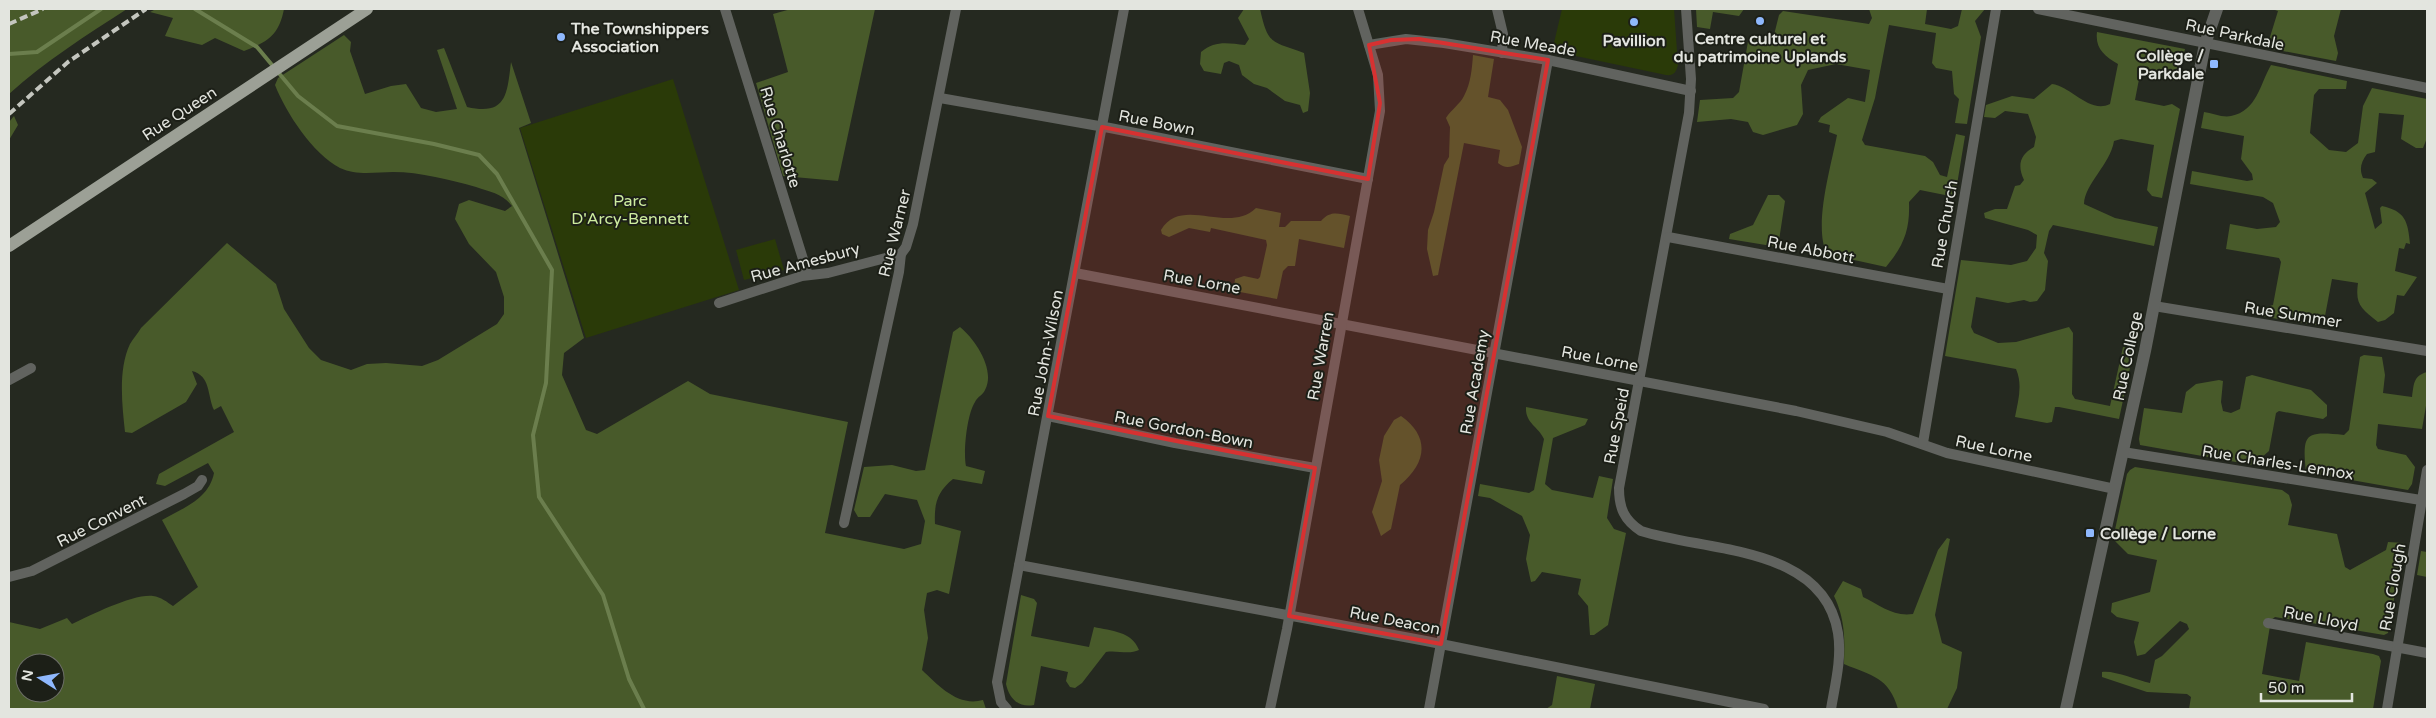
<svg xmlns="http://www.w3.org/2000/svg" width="2436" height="718" font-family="'Varela Round',sans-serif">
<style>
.green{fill:#2a3a08}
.forest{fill:#485a2a;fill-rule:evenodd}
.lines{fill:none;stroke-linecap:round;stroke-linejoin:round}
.stream{stroke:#6b7e4d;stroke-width:4}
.minor{stroke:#61635f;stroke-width:10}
.tertiary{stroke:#61635f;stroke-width:12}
.primary{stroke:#9ca096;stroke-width:12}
.rail{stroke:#c4c6bf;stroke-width:4;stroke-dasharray:8 4;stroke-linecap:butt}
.marked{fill:#d73131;fill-opacity:0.2;stroke:#d73131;stroke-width:4;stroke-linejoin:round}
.poi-dot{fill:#8fb8fd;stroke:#1c1f17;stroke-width:2}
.labels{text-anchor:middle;stroke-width:4;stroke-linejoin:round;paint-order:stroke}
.poi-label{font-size:16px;font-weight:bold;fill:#e3e5df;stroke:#1c1f17;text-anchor:start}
.street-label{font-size:16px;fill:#e3e5df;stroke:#1c1f17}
.park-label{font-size:16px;fill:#ceeda0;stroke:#1c1f17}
</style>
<rect width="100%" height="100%" fill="#252920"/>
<g class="green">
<path d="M 1562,9 L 1674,9 L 1678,65 C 1676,72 1674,76 1666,75 L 1552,51 Z"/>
<polygon points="673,79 739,290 586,338 520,128"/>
<polygon points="775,239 784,270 744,280 736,250"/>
</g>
<g class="forest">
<path d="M 9,9 L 127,9 C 87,35 45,61 9,94 Z"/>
<path d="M 156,9 L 284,9 C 279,35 268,42 244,51 L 215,38 L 202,45 L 165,36 L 173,18 L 150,12 Z"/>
<polygon points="791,9 875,9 838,181 783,176 756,83 788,72 773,14"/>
<path d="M 1244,9 L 1260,9 C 1268,45 1271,41 1304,53 L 1310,93 L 1308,111 L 1303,113 L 1300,105 L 1285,101 L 1267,88 L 1254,84 L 1242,75 L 1239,65 L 1229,61 L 1224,63 L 1221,74 L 1204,71 L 1200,64 L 1201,52 C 1215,40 1228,43 1245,45 L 1249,39 L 1238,18 Z"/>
<polygon points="1696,9 1744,9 1739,16 1713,12 1710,29 1697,27"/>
<path d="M 1869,9 L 1927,9 L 1925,24 L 1951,29 L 1958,26 L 1962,9 L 1985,9 L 1975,21 L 1981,37 L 1967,124 L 1955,123 L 1959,99 L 1954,94 L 1952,71 L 1936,68 L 1932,63 L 1936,33 L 1889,25 L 1875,98 L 1862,140 L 1865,145 L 1925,156 L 1933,162 L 1940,175 L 1947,177 L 1956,134 L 1965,136 L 1955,197 L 1920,190 L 1909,202 C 1910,230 1904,245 1886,267 L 1827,254 C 1813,226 1831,167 1837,135 L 1829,132 L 1830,125 L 1818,122 L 1821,117 L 1848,98 L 1865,102 L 1870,70 L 1836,64 L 1808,70 L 1801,85 L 1803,114 L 1797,125 L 1763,135 L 1753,132 L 1748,122 L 1731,119 L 1697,122 L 1700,100 L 1733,98 L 1739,92 L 1749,36 L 1773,39 L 1779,15 L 1783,11 L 1869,24 L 1872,18 Z"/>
<polygon points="2272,9 2341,9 2334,36 2338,53 2336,61 2267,48 2265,42 2270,37 2278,11"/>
<path d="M 2097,32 L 2185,49 L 2177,81 L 2140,74 L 2135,100 L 2164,106 L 2172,104 L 2180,109 L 2162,198 L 2152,196 L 2147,190 L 2154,145 L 2121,139 L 2114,141 C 2110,165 2085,183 2084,204 L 2115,218 L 2158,227 L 2154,246 L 2053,225 L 2049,231 L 2044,253 L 2048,261 L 2045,290 L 2037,301 L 2030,302 L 2024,300 L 2008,303 L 1976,297 L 1971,327 L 1974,333 L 1998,343 L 2016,342 L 2069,327 L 2073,333 L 2072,394 L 2075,399 L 2110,406 L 2123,347 L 2134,349 L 2119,419 L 2059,407 L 2055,407 L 2052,422 L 2047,423 L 2015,417 C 2018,401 2023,385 2016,369 L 1945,356 L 1961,260 L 2011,265 L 2027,261 L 2036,248 L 2037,235 L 2028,230 L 1985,218 L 1984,213 L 1995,209 L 2007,209 L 2015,186 L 2020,185 L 2024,180 C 2017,165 2020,155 2034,147 L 2036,137 L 2028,114 L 2005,111 L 1995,118 L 1984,117 L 1986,105 L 2012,96 L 2034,99 L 2052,84 C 2071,86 2089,114 2110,104 L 2118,64 C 2104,56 2095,48 2097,32 Z"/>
<path d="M 344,35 L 351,42 L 350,51 L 365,94 L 391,86 L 406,84 L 421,108 L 436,112 L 457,109 L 437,50 L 444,48 L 467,107 C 507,116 507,94 511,62 L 531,123 L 519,128 L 584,338 L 564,353 L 562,375 L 586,430 L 597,434 L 688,381 L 710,394 L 848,422 L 825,533 L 904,549 L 921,544 L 925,521 L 917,500 L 885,494 L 870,517 L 858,517 L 854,510 L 864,467 L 892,465 L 916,471 L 925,470 L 953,332 L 960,327 C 975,339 996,370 985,390 C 983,395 977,397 975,402 C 967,414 963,452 966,466 L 985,471 L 982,484 L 953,479 C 937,492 934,504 935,524 L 961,531 L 949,594 L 937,590 L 927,593 L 924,610 L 928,638 L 922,670 C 939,686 958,707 983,700 L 986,709 L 9,709 L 9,622 L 40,629 L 67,618 L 72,624 C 92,615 132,594 153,596 C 161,597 167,602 173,606 L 198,587 L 162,520 C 183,508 209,499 214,473 L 208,463 L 165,486 L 156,484 L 159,474 L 234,432 L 221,406 L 214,410 C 207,395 211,376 192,371 L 197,384 L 186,402 L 132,433 L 125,432 C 122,405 118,369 130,344 C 133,339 138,333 141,328 L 227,243 L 276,284 L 284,309 L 309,348 L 321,360 L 351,370 L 367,364 L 386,363 L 422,366 L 438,360 L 497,324 L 504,314 L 504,297 L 496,272 L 469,244 L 455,219 L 459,204 L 469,200 L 505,211 L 512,206 C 503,194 491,192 476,187 C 451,180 420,172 393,172 C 376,172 357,176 340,168 C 313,154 286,113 275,85 L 278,78 ZM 25,663 L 55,663 L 55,693 L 25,693 Z"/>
<path d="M 1473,55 L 1494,59 L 1488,97 L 1500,100 L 1508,110 L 1522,147 L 1519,164 C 1511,167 1505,169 1498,163 L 1500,150 L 1464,143 L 1438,275 L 1433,276 L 1427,249 L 1428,230 L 1434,212 L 1444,165 L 1449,157 L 1450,127 L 1446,118 C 1451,110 1460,104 1464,96 C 1471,83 1472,68 1473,55 Z"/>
<path d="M 2271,65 L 2347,81 L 2346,89 L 2319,89 L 2314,95 L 2310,133 L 2329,150 L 2346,152 L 2358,143 L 2363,106 L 2372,88 L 2427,99 L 2427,138 L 2423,148 L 2416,148 L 2401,139 L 2404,115 L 2379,113 L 2375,152 L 2367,154 C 2361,162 2359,169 2363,178 L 2372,179 L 2377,183 L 2365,193 L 2375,229 L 2382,223 L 2380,208 L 2382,206 C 2405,211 2408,221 2410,244 L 2406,243 L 2404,249 L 2399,248 L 2395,271 L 2417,277 L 2404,296 L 2397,295 L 2394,313 L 2385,320 L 2378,322 C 2361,308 2355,305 2358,283 L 2332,279 L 2325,316 L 2317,325 L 2260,316 L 2263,308 L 2273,305 L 2281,262 L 2279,258 L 2226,249 L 2230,224 L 2257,229 L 2276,227 L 2280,222 L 2273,203 L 2263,197 L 2190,184 L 2192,171 L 2247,181 L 2253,180 L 2252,174 L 2241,159 L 2244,136 L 2201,128 L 2204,112 C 2212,113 2223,118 2231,116 C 2257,111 2260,84 2271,65 Z"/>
<polygon points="14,116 18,125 9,140 9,122"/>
<polygon points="1768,195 1779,195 1785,201 1778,247 1729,239 1730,234 1753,225"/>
<path d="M 1256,208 L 1281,213 L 1279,227 L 1285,227 L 1291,221 L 1321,221 C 1330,211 1337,213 1350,216 L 1344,248 L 1299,239 L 1295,266 L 1288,266 L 1283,271 L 1277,299 L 1240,292 L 1234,287 L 1235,279 L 1244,276 L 1258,279 L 1260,277 L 1267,245 L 1266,240 L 1211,228 L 1210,232 L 1189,228 L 1169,237 L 1162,234 L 1161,230 C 1182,195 1228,235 1256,208 Z"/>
<path d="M 2364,355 L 2382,357 L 2385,375 L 2383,393 L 2412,397 C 2414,384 2413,376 2427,372 L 2427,400 L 2422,429 L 2378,424 L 2376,445 L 2378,449 L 2406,455 L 2415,467 L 2412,484 L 2408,490 L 2306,472 C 2302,433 2305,431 2344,435 L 2349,430 L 2360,357 Z"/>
<polygon points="2252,375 2311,390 2327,405 2327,416 2323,419 2279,411 2276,413 2269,451 2253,465 2140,445 2139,439 2144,408 2182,413 2186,392 2196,384 2219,380 2223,381 2221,402 2223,411 2231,413 2240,409 2246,377"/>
<path d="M 1526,407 L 1588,419 L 1585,425 L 1553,438 L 1545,484 L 1552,490 L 1593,498 L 1599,476 L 1613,479 L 1607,518 L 1614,529 L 1626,533 L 1608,625 L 1594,635 L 1590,635 L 1588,606 L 1578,594 L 1581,579 L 1542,572 L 1535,581 L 1531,582 L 1526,559 L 1530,535 L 1522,516 L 1490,498 L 1478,496 L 1480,484 L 1529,493 L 1534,490 L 1544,439 C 1538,426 1525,423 1526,407 Z"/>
<path d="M 1401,416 C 1431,437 1426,464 1400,485 L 1391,529 L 1381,536 L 1372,512 L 1382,481 L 1379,460 L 1384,436 L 1394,420 Z"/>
<path d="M 2135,467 L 2282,490 L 2289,495 L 2292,505 L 2288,525 L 2337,534 L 2345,567 L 2350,570 L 2386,550 L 2388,542 L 2404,543 L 2388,633 L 2384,635 L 2275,617 L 2271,620 L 2262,674 L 2299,681 L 2306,642 L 2373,654 L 2379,656 L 2381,661 L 2373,709 L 2189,709 L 2191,697 L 2187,694 L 2147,692 L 2102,677 L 2102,672 C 2114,670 2136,680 2150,683 L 2155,660 L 2162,656 L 2189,629 L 2187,624 L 2180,621 L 2145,654 L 2137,656 L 2134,642 L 2139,622 L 2117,617 L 2111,612 L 2112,603 L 2150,592 L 2157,560 L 2128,554 L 2113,539 L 2127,474 L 2130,470 Z"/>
<path d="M 1947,538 L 1950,539 L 1935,615 L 1942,643 L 1962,652 L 1957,688 L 1947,709 L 1898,709 C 1889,677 1872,676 1844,664 C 1845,639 1845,619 1834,596 L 1843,581 L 1861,589 L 1863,597 C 1880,605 1893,617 1913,614 L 1938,550 Z"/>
<polygon points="2421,551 2427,552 2427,577 2417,575"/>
<path d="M 1021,595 L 1034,599 L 1037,603 L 1031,636 L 1089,647 L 1094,627 C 1111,631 1132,631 1139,650 C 1129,655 1117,650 1106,652 L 1082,683 L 1075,688 L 1070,687 L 1066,681 L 1068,672 L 1041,666 L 1034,705 C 1018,708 1009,698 1006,684 Z"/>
<polygon points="1557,676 1595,684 1590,709 1546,709 1552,705"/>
</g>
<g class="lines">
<g class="stream">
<polyline points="195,9 257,47 298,96 337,126 434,144 479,155 497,174 552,270 546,383 533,435 539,497 603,595 629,679 644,709"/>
<polyline points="9,54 37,52 101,9"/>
</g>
<g class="minor">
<polyline points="725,9 808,275"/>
<polyline points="1497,9 1503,34 1502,53"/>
<path d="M 1686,9 L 1691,79 L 1689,113 L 1619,488 C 1619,508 1624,520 1641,531 C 1707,552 1824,545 1838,633 C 1842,658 1835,685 1831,709"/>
<polyline points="2038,9 2427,88"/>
<polyline points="1369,45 1406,39 1444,43 1548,60 1691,91"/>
<polyline points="940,98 1110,128 1368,179"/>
<polyline points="1668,237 1948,289"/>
<polyline points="1075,273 1796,411 1887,432 1947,453 2115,489"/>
<polyline points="719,303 802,276 828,273 901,254"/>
<polyline points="2154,306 2427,351"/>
<polyline points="9,380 31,368"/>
<polyline points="1048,416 1175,443 1315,468"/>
<polyline points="1923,443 1996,9"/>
<polyline points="2123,452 2427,501"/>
<polyline points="844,523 899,272 901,254 906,247 913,224 956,9"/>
<polyline points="1019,565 1426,641 1764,709"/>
<polyline points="9,577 32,571 184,494 198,486 202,480"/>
<polyline points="2268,623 2427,653"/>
<polyline points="1007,709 1001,702 997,682 1124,9"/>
<polyline points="1270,709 1287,629 1380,111 1378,75 1358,9"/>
<polyline points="1429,709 1548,60"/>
<polyline points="2387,709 2427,470"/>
</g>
<polyline class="tertiary" points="2066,709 2145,351 2205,44 2217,9"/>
<polyline class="primary" points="9,246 367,9"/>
<g class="rail">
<polyline points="9,24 43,9"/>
<polyline points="9,114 68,62 146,9"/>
</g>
</g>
<path class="marked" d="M 1419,39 L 1548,60 L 1441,644 L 1289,616 L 1315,468 L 1048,416 L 1102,127 L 1368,179 L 1380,103 L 1369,45 L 1391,40 Z"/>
<g class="poi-dot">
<circle cx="1760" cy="21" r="5"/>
<circle cx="1634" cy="22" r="5"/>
<circle cx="561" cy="37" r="5"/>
<rect x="2209" y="59" width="10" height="10" rx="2.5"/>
<rect x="2085" y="528" width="10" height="10" rx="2.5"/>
</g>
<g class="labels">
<g class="poi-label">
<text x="571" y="34">The Townshippers<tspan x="571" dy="18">Association</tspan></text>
<text x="1760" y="44" text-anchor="middle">Centre culturel et<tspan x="1760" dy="18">du patrimoine Uplands</tspan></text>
<text x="1634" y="46" text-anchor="middle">Pavillion</text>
<text x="2204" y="61" text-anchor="end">Collège /<tspan x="2204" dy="18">Parkdale</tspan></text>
<text x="2100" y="539">Collège / Lorne</text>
</g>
<g class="street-label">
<text transform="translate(2235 34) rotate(12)" y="6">Rue Parkdale</text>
<text transform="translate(1533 43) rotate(10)" y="6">Rue Meade</text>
<text transform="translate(179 113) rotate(-33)" y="6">Rue Queen</text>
<text transform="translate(1157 122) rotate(11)" y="6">Rue Bown</text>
<text transform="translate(781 137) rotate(73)" y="6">Rue Charlotte</text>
<text transform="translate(1944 224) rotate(-80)" y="6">Rue Church</text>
<text transform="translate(894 233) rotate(-76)" y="6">Rue Warner</text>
<text transform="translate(1811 249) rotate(11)" y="6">Rue Abbott</text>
<text transform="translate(805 262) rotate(-15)" y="6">Rue Amesbury</text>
<text transform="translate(1202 281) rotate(10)" y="6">Rue Lorne</text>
<text transform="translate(2293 314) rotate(9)" y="6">Rue Summer</text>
<text transform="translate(1045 353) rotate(-79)" y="6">Rue John-Wilson</text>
<text transform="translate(1320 356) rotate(-80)" y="6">Rue Warren</text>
<text transform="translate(2127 356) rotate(-78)" y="6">Rue College</text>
<text transform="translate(1600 358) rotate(11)" y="6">Rue Lorne</text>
<text transform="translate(1474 382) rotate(-80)" y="6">Rue Academy</text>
<text transform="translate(1616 426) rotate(-79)" y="6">Rue Speid</text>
<text transform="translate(1184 429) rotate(11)" y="6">Rue Gordon-Bown</text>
<text transform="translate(1994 448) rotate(12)" y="6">Rue Lorne</text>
<text transform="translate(2278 462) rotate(9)" y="6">Rue Charles-Lennox</text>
<text transform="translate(101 520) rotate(-27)" y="6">Rue Convent</text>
<text transform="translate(2392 587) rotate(-80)" y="6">Rue Clough</text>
<text transform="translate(2321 618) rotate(11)" y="6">Rue Lloyd</text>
<text transform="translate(1395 620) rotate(11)" y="6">Rue Deacon</text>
</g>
<g class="park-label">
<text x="630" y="206">Parc<tspan x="630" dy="18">D'Arcy-Bennett</tspan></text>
</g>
</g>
<rect width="2436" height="718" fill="none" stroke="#e3e5df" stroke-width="20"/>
<g transform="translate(40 678) rotate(281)"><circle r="24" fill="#1c1f17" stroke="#6c6e67"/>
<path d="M0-4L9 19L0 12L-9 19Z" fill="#8fb8fd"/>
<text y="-8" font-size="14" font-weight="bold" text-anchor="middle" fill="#e3e5df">N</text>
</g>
<path d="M2261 693v8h91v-8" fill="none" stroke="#e3e5df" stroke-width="2.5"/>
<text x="2268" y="693" font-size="15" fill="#e3e5df" stroke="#1c1f17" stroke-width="4" paint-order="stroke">50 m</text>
</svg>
